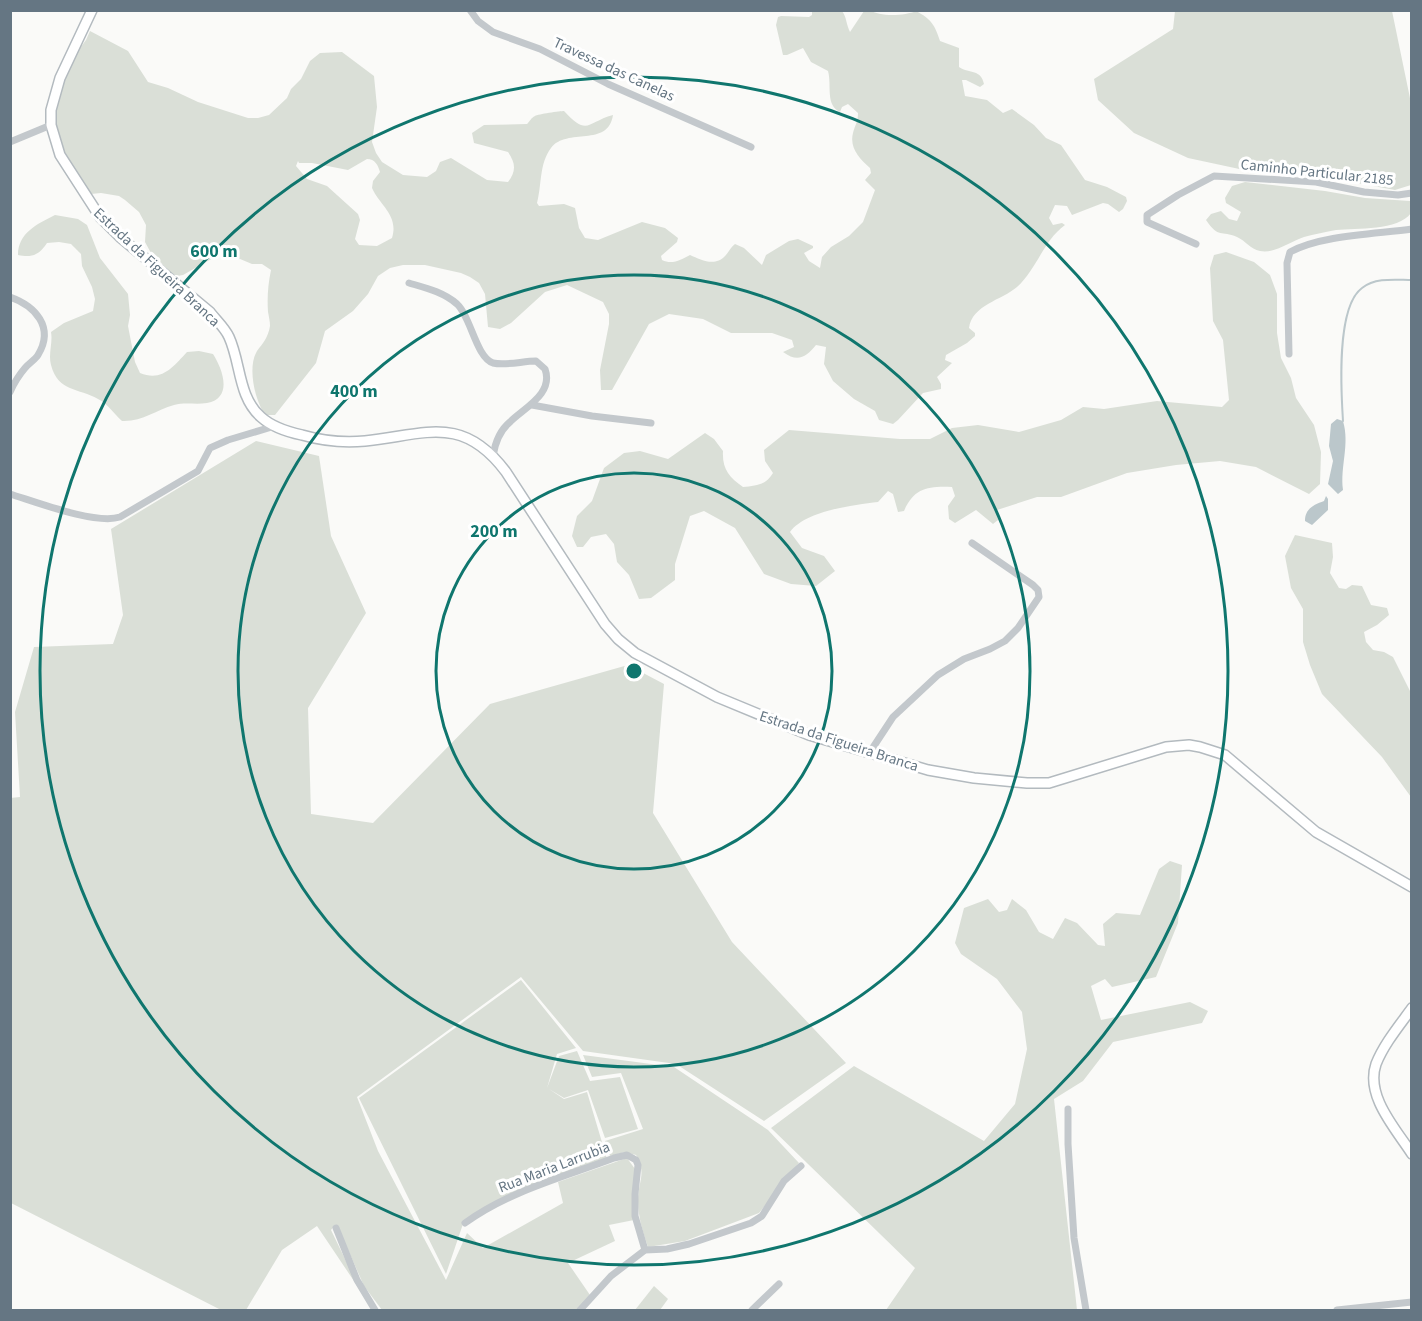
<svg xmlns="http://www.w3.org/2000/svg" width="1422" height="1321" font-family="'Source Sans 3',sans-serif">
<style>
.green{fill:#dadfd7;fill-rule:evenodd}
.water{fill:#bbc7cb}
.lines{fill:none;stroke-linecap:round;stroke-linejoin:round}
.stream{stroke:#bbc7cb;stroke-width:2}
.secondary-casing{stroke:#b3babf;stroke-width:12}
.minor{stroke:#c3c8cc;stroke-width:7}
.secondary{stroke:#fff;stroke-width:9}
.ring{fill:none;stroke:#0f766e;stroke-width:3}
.labels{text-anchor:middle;stroke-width:6;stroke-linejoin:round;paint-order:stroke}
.street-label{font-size:15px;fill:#657683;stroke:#fff}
.centre{fill:#0f766e;stroke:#fff;stroke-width:3}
.ring-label{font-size:18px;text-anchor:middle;font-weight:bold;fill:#0f766e;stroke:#fff;stroke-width:6;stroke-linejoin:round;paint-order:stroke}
</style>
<rect width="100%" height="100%" fill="#fafaf8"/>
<g class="green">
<path d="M 870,10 C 879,17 905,16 916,11 C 931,19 935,25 940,41 L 959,48 L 959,67 C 970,74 981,69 984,84 L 980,87 L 966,80 L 962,80 L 965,96 L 987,100 L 1003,113 L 1012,109 L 1034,125 L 1046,138 L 1061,145 L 1085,180 L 1107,187 L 1126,197 L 1127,201 L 1123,209 L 1119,212 L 1108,204 L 1103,203 L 1072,215 L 1067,206 L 1055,205 L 1049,218 L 1053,225 L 1062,223 L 1065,225 C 1043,241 1037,269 1017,287 C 1002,300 972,305 969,328 L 975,333 L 975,336 L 967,343 L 946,355 L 945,360 L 952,363 L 937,377 L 941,384 L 941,389 L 923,393 L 898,420 L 893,424 L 879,420 L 875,411 L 854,399 L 833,381 L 824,364 L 826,347 L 816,345 C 806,357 798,363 783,352 L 794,347 L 792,340 L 772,333 L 731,333 L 703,319 L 669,314 L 649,324 L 612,390 L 601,390 L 600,370 L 609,324 L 609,314 L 603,302 L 567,285 L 545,292 L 511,323 L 500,329 L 488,327 L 485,294 L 479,283 L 470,277 L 461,273 L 425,265 L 403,265 L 390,268 L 378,276 L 368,294 L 353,311 L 325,331 L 316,363 L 275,415 L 265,415 C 255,400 247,368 257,351 C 263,343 268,338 270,326 C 270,322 269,317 268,312 C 267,298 268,284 271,270 L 262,264 L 252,264 L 221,251 L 213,258 L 183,275 L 177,276 L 169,272 L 158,259 L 151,253 L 145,242 L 146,225 L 139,212 L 125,200 L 119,196 L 101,193 L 91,194 L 87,193 L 73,177 L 51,128 L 66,67 L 86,40 L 90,31 L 128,51 L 148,82 L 168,88 L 198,102 L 248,118 L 258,118 L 269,115 L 287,98 L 291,89 L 301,79 L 310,61 L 320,53 L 342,52 L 374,76 L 377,107 L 372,142 L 376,153 L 382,162 L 403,175 L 427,177 L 436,171 L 440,162 L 451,158 L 487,180 L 508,182 C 516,171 516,164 508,152 L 474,143 L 472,133 L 484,125 L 527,124 C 530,121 531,118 535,116 C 538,114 560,111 564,111 C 588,137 587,122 613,115 C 608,148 567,127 551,148 C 539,164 542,184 537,203 L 539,206 L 564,204 L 575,208 L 579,228 L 585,238 L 598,240 L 642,222 L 665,228 L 678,238 L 677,242 L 661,256 L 662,260 C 672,265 681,260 690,255 C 701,260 715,267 725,256 C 729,252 730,248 735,244 L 744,248 L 762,265 L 766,255 L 789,241 L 798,239 L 813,246 L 813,248 L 804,253 L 809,261 L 820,268 L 822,257 L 831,247 L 849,236 L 863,222 L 875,190 L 865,180 L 871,173 L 870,168 C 860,159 849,148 853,133 C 855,125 858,122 858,113 L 848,104 L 842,107 L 840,112 C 825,105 832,85 828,71 L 811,62 L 803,48 L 787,55 L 783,55 L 776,25 L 778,17 L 781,16 L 809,17 L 812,15 L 812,11 L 842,11 C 847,18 846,24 850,32 L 864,11 ZM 367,159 C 375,159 378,165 380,172 L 373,181 L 372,188 C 380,206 399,215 392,238 L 377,246 L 359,245 L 355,239 L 360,220 L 358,214 L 327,186 L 307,179 L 296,166 L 298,161 L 299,163 L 312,163 L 348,170 Z"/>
<polygon points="1175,11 1392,11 1411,103 1411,185 1395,190 1330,178 1244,170 1188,158 1134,133 1098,100 1094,79 1173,29"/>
<path d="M 1245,182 L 1325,191 L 1365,198 L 1410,201 L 1411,213 C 1398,231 1357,228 1336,230 C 1326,232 1314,234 1304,237 C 1291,241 1275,254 1260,251 C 1250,249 1246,241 1237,237 C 1221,230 1219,239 1206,220 L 1211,214 L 1221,211 L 1229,219 L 1237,221 L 1241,212 L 1226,203 L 1225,198 L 1232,186 Z"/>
<path d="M 55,215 L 78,219 L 87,225 L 100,258 L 128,294 L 130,315 L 128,326 L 135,362 L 140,373 C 162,382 173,367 187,352 L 199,351 L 213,354 C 222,368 234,398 207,403 C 196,405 185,402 174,405 C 156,410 142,422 122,421 C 114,414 108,404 98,399 C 79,388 58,392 51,365 C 48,354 53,343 51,332 L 64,323 L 93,311 L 95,299 L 92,287 L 82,266 L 81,254 L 71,244 L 59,242 L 47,243 C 39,255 32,258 18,255 C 18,233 37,224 55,215 Z"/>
<path d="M 1226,252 L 1254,262 L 1270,275 L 1277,294 L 1277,333 L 1281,358 L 1291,378 L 1296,398 L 1314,425 L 1321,452 L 1320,484 L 1309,494 L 1256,467 L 1220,461 L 1176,465 L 1127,473 L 1061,497 L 1037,497 L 997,510 L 998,520 L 993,524 L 976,510 L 955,523 L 949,519 L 948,506 L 955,496 L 952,487 C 928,486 914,488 904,511 L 898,512 L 893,494 L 888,491 L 878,502 C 853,505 805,511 790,532 L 802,548 L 824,556 L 835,571 L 816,586 L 791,584 L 764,574 L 735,528 L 704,511 L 690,516 L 675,564 L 675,580 L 651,598 L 639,599 L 629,575 L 617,562 L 614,544 L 606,534 L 591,537 L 583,547 L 577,547 L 572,536 L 577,516 L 592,501 L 604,468 L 624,453 L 640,451 L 668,459 L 705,433 L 714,439 L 723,451 C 722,469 729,477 743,487 C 756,486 766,485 773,473 L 765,461 L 764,450 L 789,430 L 900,439 L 930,439 L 952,428 L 978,425 L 1019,432 L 1061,420 L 1083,407 L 1104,409 L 1157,401 L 1222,407 L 1229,400 L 1223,340 L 1213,321 L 1210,268 L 1214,255 Z"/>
<polygon points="256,441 319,456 331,536 366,613 308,708 311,814 373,823 490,704 628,665 664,684 653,813 732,942 846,1063 764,1121 676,1064 583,1051 521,977 357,1097 378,1151 446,1280 467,1233 483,1248 563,1203 558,1182 627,1158 635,1169 634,1220 609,1225 615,1241 568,1263 590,1295 578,1310 382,1310 364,1286 338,1227 335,1225 331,1230 360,1290 317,1226 282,1250 246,1310 221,1310 11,1203 10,798 20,797 15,712 34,647 113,644 123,615 111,529"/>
<polygon points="1295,535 1332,543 1333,557 1330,573 1339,588 1346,589 1352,585 1362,586 1371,605 1387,608 1389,615 1377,625 1364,632 1366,642 1373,650 1384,652 1393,657 1411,693 1411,797 1382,757 1322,694 1310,665 1303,642 1303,609 1291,588 1285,556"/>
<polygon points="1170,861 1182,865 1178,923 1156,977 1112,987 1105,979 1091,986 1101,1020 1190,1002 1208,1011 1202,1023 1113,1042 1083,1081 1054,1099 1077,1310 886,1310 915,1268 771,1128 854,1066 984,1141 1015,1104 1027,1049 1022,1012 997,979 961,954 955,943 964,908 988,899 999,912 1007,910 1012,899 1026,910 1039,932 1053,939 1065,918 1077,923 1098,945 1105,946 1103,924 1116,913 1140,915 1159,869"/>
<polygon points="521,980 576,1048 557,1054 547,1088 559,1056 577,1051 590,1081 620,1077 638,1129 605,1138 588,1090 564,1098 549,1089 564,1099 587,1092 607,1159 501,1199 464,1221 446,1274 359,1098"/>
<path d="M 583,1055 L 674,1067 L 768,1130 L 799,1163 L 759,1213 L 685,1241 L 648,1247 C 643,1232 638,1217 638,1201 C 638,1181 647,1174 636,1155 L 625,1152 L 610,1156 L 605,1141 L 643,1129 L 621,1073 L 592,1077 Z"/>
<polygon points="654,1286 668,1299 660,1310 635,1310"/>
</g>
<g class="water">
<path d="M 1337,419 L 1343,421 C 1350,445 1340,466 1343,490 L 1338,494 L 1328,484 L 1333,461 L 1329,446 L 1331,424 Z"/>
<path d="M 1326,496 L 1328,499 L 1328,510 L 1312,525 L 1305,521 C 1305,509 1313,505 1324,501 Z"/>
</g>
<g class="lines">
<path class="stream" d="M 1343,421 C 1341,390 1336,307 1362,288 C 1376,277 1396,280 1412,280"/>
<g class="secondary-casing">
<g id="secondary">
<path d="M 92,10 L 60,78 L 51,110 L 51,125 L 60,155 L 100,217 L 121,238 L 210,312 C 216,320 225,328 229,337 C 241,363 238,397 261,417 C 272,427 288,432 302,435 C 323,441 344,443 365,441 C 424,435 462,413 506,472 L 605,624 L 618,639 L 635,653 L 717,697 L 809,735 L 928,770 L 974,778 L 1027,783 L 1049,783 L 1166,747 L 1189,745 L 1200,747 L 1225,755 L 1316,832 L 1412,887"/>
<path d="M 1412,1008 C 1399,1026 1384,1044 1376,1064 C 1365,1096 1396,1129 1412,1154"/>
</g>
</g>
<g class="minor">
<polyline points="470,10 478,21 493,32 540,49 608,84 751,147"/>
<polyline points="10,142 51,125"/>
<polyline points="1196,244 1147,222 1147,215 1178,195 1214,176 1316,182 1364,192 1398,195 1412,193"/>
<path d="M 409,283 C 426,288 443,292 457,304 C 471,317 476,357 493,363 C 506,366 523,361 536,361 L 545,369 C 554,394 524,408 510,422 C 499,431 495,443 493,456"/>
<path d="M 10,297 C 35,306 55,327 38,355 C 35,360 29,363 25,368 C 19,375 14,383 10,392"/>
<path d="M 1289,354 L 1287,263 L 1290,252 C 1321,235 1376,234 1412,229"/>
<polyline points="532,405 592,416 651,423"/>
<path d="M 10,494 C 36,502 96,525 120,517 L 198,471 L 210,448 L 228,440 L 275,426"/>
<polyline points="870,752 893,717 938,675 964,659 990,649 1005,641 1018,628 1039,597 1038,590 1033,585 972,543"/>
<polyline points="1068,1109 1068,1144 1074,1238 1086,1310"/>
<path d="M 465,1223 C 509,1191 564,1177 614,1158 L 627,1155 L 636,1160 L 638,1165 L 635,1194 L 635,1216 L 645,1250"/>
<polyline points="336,1228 357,1280 375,1310"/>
<polyline points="580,1310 611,1276 645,1250 667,1249 689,1244 751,1223 762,1216 784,1181 801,1166"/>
<polyline points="752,1310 779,1284"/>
<polyline points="1337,1310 1412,1302"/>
</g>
<use href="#secondary" class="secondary"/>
</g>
<g class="ring">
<circle cx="634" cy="671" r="198"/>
<circle cx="634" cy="671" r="396"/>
<circle cx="634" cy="671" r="594"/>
</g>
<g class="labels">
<g class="street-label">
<text transform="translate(614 69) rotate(25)" y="5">Travessa das Canelas</text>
<text transform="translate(1317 172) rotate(6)" y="5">Caminho Particular 2185</text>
<text transform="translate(157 267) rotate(43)" y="5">Estrada da Figueira Branca</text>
<text transform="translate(839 741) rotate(18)" y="5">Estrada da Figueira Branca</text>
<text transform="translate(554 1167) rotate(-21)" y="5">Rua Maria Larrubia</text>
</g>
</g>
<circle cx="634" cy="671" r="9" class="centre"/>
<g class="ring-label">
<text x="214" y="257">600 m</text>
<text x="354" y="397">400 m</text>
<text x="494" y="537">200 m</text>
</g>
<rect width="1422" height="1321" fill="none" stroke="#657683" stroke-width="24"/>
</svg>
